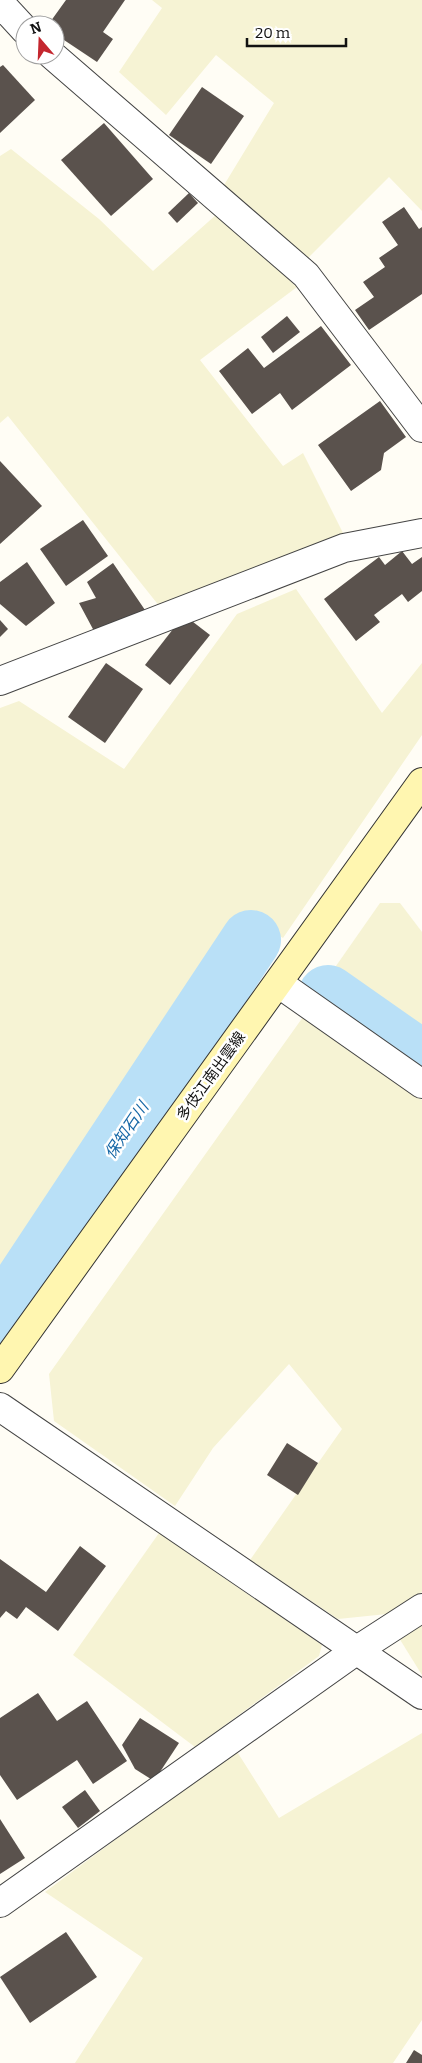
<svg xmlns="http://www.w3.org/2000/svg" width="422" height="2063" font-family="Bitter,'Noto Sans JP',serif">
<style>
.farmland{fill:#f6f3d4}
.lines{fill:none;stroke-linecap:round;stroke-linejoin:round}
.river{stroke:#b9e0f7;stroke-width:60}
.building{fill:#5a524d}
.minor-casing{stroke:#444;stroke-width:30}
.secondary-casing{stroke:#333;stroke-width:30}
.minor{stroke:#fff;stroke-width:28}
.secondary{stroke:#fff6b0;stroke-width:28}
.labels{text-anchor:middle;stroke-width:5;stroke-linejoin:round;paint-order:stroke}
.street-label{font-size:15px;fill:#111;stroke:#fff}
.water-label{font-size:16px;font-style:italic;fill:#1768a6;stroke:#fff}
</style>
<rect width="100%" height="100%" fill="#fffdf5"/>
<g class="farmland">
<polygon points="152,0 422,0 422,211 389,177 308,258 221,190 274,103 216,55 166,115 119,72 162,8"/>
<polygon points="11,149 99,219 153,271 217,214 297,287 200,360 283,466 303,453 344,535 160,607 8,416 0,423 0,156"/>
<polygon points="296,589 382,713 422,663 422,735 283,938 241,913 0,1279 0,708 19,701 124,769 237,614"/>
<polygon points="380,903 400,903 422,932 422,1036 329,976"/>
<polygon points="303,1017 422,1100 422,1592 387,1614 338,1619 250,1560 342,1429 289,1364 213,1448 175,1506 54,1421 49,1374"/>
<polygon points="159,1533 322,1645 319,1656 195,1747 73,1655"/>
<polygon points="422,1624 422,1675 399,1638"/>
<polygon points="422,1733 422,2020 393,2063 75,2063 143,1958 45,1892 236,1750 279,1818"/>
</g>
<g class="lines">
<g class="river">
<polyline points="328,995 422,1061"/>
<polyline points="0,1319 251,940"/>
</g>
</g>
<g class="building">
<polygon points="66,0 125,0 103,32 113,39 97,62 55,34 55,25 48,25"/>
<polygon points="3,65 35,100 0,133 0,67"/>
<polygon points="202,87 244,116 211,164 169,135"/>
<polygon points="104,123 153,179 111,216 61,160"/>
<polygon points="189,193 198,203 177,223 168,213"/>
<polygon points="404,207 419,229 422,227 422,294 369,330 355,310 374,297 363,282 385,267 379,258 398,245 382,222"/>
<polygon points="287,316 300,332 273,353 261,337"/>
<polygon points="321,326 351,365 292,410 280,393 252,414 219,371 248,348 264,368"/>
<polygon points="380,401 406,437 384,453 381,470 351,491 318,445"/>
<polygon points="0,461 42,506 0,544"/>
<polygon points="83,520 108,556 66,586 40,549"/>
<polygon points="402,551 412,564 422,557 422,591 408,602 402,594 374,615 380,622 356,641 324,599 379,557 385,565"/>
<polygon points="27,562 55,603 26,626 0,604 0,582"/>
<polygon points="113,563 145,610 121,624 94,631 79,603 96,598 87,582"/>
<polygon points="184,615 210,635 170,685 145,665"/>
<polygon points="0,620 8,629 0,637"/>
<polygon points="106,663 143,689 105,743 68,717"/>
<polygon points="287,1443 318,1463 298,1495 267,1475"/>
<polygon points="80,1546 106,1566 58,1631 26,1607 17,1619 6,1611 0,1618 0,1559 46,1592"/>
<polygon points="38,1693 57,1721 87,1701 127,1761 93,1784 77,1760 17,1800 0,1775 0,1718"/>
<polygon points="140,1718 179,1743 154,1781 135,1769 122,1745"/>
<polygon points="85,1790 100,1811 78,1828 62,1807"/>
<polygon points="0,1819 25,1858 0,1874"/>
<polygon points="66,1932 97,1977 30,2023 0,1977"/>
<polygon points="414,2050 422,2055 422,2063 406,2063"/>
</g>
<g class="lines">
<g class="minor-casing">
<g id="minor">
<polyline points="0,3 25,30"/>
<polyline points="52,55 306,275 422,428"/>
<polyline points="0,681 344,548 422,533"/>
<polyline points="278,983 422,1084"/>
<polyline points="0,1407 422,1695"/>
<polyline points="0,1903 357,1650 422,1608"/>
</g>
</g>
<g class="secondary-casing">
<polyline id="secondary" points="0,1369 422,782"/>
</g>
<use href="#minor" class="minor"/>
<use href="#secondary" class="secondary"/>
</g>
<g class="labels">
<g class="street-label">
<text transform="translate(211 1076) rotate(-54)" y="5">多伎江南出雲線</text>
</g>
<g class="water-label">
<text transform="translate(126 1130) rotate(-56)" y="6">保知石川</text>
</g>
</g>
<g transform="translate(40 40) rotate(341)"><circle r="24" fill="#ffffff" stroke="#a0a0a0"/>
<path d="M0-4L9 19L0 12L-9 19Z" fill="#c4262e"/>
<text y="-8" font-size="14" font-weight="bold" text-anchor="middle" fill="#111111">N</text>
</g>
<path d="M247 38v8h99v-8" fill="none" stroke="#111111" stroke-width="2.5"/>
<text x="255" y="38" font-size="15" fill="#111111" stroke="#ffffff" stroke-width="4" paint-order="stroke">20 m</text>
</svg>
